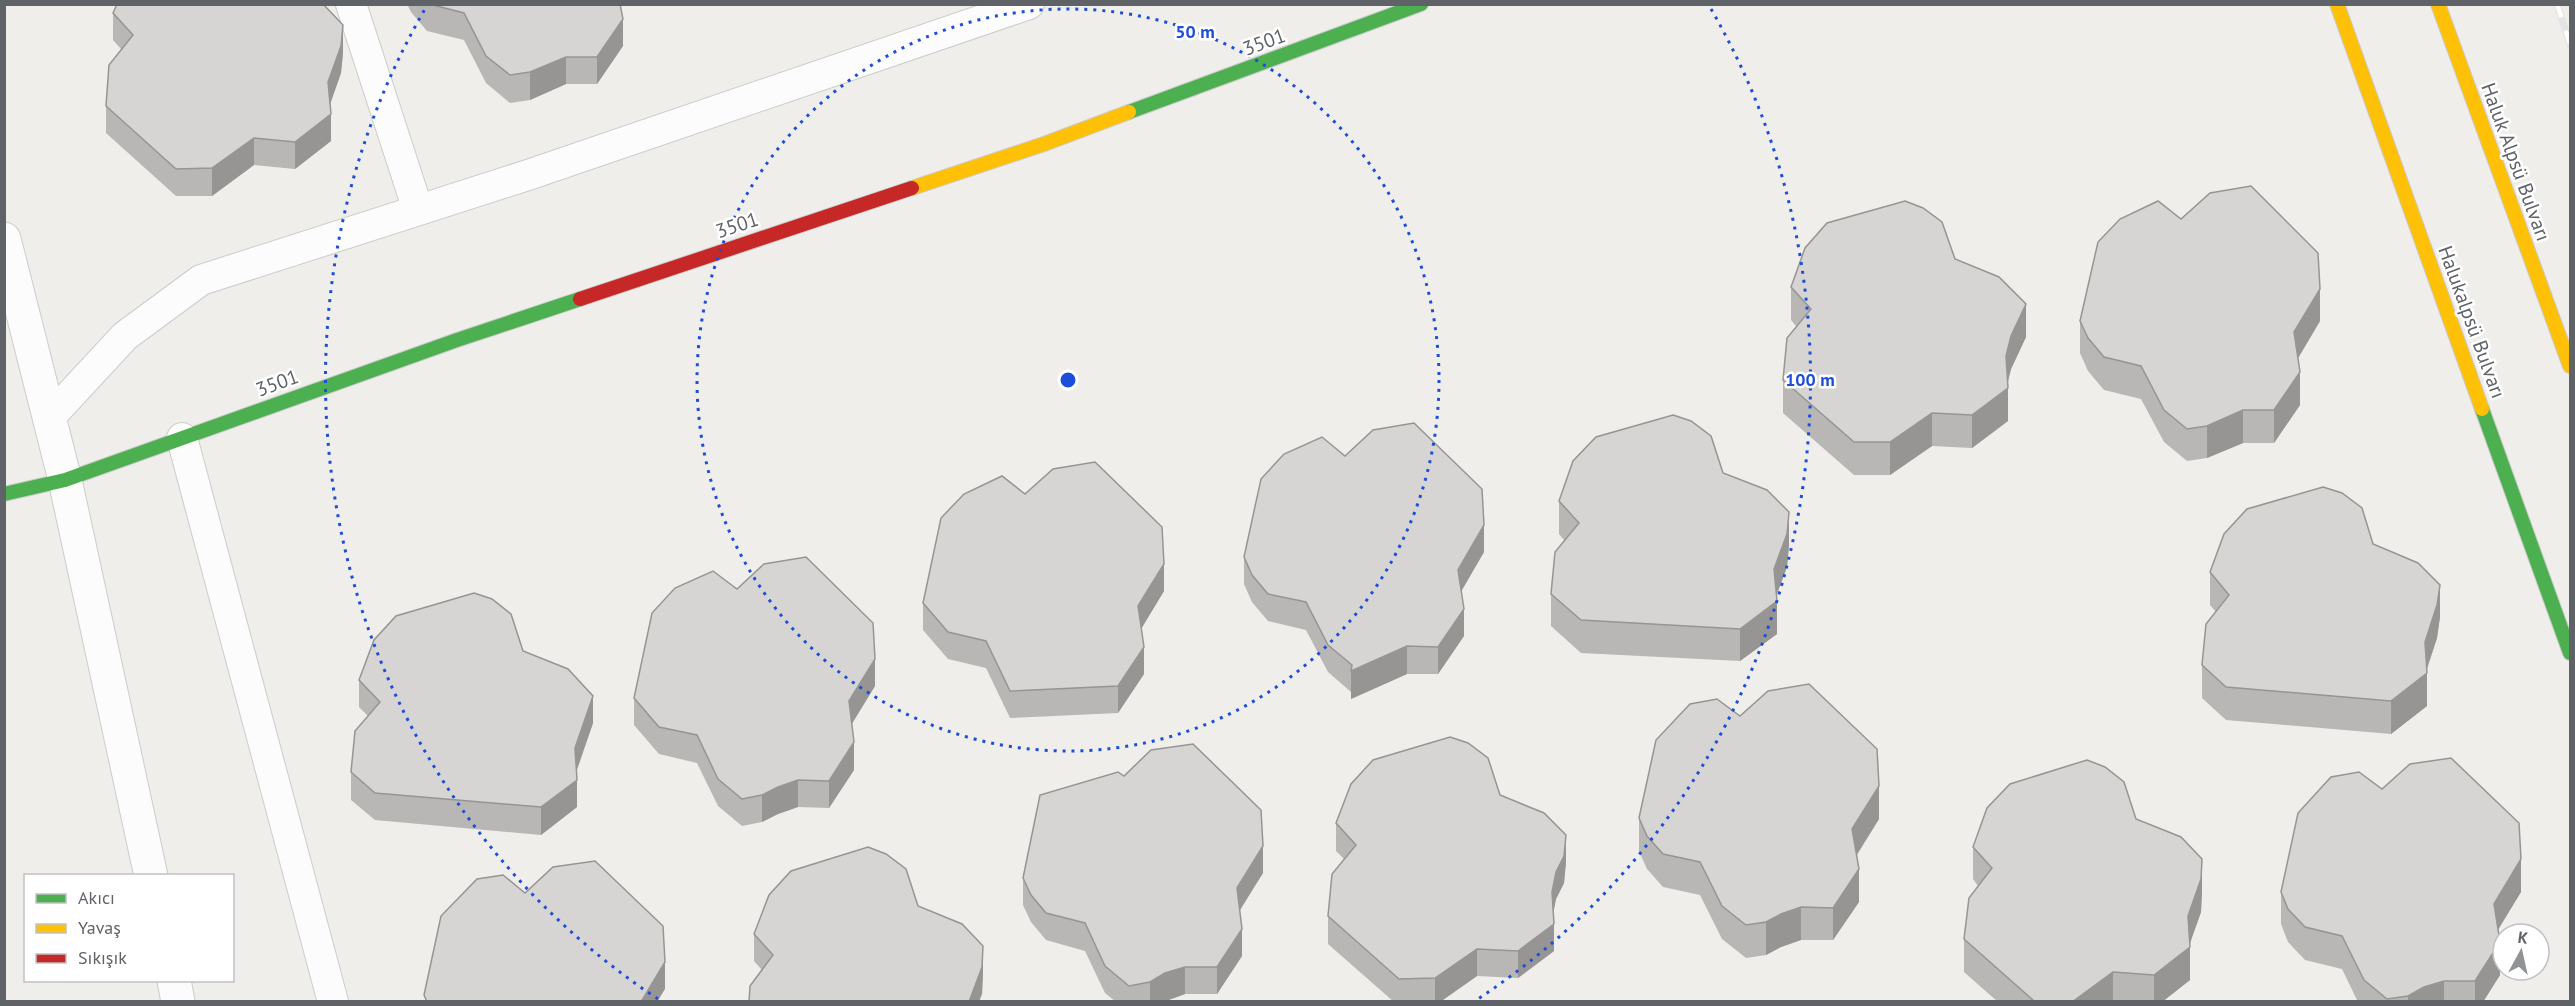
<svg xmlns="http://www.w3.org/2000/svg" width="2575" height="1006" font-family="'PT Sans',sans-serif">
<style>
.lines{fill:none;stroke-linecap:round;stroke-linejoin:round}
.lane-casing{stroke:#cbcccc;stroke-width:32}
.street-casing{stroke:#cbcccc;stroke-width:35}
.fast-casing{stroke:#cacacb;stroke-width:16}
.slow-casing{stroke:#cacacb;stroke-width:16}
.jam-casing{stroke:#cacacb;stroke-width:16}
.lane{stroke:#fdfcfc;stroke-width:30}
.street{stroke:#fdfcfc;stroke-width:33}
.fast{stroke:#4caf50;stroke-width:14}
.slow{stroke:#ffc107;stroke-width:14}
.jam{stroke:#c62828;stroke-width:14}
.rail-casing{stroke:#e4e4e4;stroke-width:7}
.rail{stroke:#fff;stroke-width:4.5;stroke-dasharray:14;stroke-linecap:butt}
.wall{fill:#b8b7b5}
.shaded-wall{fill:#969594}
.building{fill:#d6d5d3;stroke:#969594;stroke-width:1.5}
.ring{fill:none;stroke:#1d4ed8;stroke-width:3;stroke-dasharray:3 6}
.labels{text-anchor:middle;stroke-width:5;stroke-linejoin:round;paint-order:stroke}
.street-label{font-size:20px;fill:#5f6368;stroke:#fff}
.centre{fill:#1d4ed8;stroke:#fff;stroke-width:3}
.ring-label{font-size:18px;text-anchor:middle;font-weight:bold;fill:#1d4ed8;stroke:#fff;stroke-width:5;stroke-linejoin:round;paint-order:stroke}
</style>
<rect width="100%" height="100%" fill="#efeeea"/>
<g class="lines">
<g class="lane-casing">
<g id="lane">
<polyline points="351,4 418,210"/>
<polyline points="49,418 125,336 201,280 528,175 1029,4"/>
<polyline points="182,438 333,1002"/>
</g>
</g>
<g class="street-casing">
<g id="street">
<polyline points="4,239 65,480 151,876"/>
<polyline points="174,980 178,1002"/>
</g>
</g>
<g class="fast-casing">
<g id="fast">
<polyline points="1129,112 1421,4"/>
<polyline points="2482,409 2570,653"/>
<polyline points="4,494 65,480 457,340 580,299"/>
</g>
</g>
<g class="slow-casing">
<g id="slow">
<polyline points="2337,4 2482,409"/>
<polyline points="2438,4 2570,366"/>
<polyline points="912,188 1044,144 1129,112"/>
</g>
</g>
<g class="jam-casing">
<polyline id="jam" points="580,299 912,188"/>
</g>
<use href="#lane" class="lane"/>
<use href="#street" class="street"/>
<use href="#fast" class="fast"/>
<use href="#slow" class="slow"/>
<use href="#jam" class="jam"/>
<g class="rail-casing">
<polyline id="rail" points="2557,4 2570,44"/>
</g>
<use href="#rail" class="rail"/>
</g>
<g class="wall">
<polygon points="407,4 620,4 623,46 597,84 566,84 530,100 510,103 486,83 464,40 427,31 411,12"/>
<polygon points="113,13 343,53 341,73 330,104 331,141 295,169 254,165 212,196 176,196 106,133 106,106 121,49 113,40"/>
<polygon points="2181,219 2320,321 2298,358 2300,405 2274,443 2243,443 2207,458 2187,461 2164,442 2141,399 2104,390 2088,371 2080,353 2080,321"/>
<polygon points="1955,259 2026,337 2011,369 2008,381 2008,421 1972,448 1932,446 1890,475 1854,475 1783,413 1783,380 1796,326 1791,320 1791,287"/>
<polygon points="1345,456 1484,552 1461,591 1464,636 1438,674 1407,674 1351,699 1351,692 1328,672 1306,630 1268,621 1252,602 1244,584 1244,557"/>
<polygon points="1723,473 1789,545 1787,567 1776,596 1777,634 1740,661 1581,653 1551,626 1551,594 1564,540 1559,534 1559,501"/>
<polygon points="1025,494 1164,591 1141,629 1144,674 1118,713 1010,718 986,668 948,659 923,630 923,603"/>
<polygon points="2373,544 2440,617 2437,638 2427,669 2427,706 2391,734 2226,720 2202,698 2202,665 2216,612 2210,605 2210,572"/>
<polygon points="737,589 875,686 852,724 854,770 829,808 798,807 778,814 762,822 742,826 718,806 697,763 659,754 634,725 634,698"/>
<polygon points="523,651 593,723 577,770 577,807 541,835 375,820 351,800 351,772 368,716 359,707 359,680"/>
<polygon points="1740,716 1879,819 1857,855 1859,902 1833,940 1801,940 1781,947 1766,955 1746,958 1722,939 1700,895 1663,887 1647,869 1639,851 1639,818"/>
<polygon points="1124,776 1263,873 1239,910 1242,956 1217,994 1185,994 1163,1002 1116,1002 1105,993 1085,951 1046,940 1031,922 1023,905 1023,878"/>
<polygon points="2382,789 2521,892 2498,930 2500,975 2483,1002 2358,1002 2342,969 2305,960 2288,942 2281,924 2281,892"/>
<polygon points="1500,795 1566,862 1564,883 1556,899 1553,913 1554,951 1518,978 1477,976 1440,1002 1394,1002 1328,944 1328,916 1344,859 1336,851 1336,823"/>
<polygon points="2136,819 2202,892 2201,912 2190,942 2190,980 2162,1002 1998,1002 1964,972 1964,939 1978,886 1973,879 1973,847"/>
<polygon points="918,906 983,973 982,994 762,970 754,961 754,934"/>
</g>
<g class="shaded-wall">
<polygon points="623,19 623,46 597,84 597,57"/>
<polygon points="343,25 343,53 341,73 328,110 328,82"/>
<polygon points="566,57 566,84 530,100 530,72"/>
<polygon points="331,114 331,141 295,169 295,142"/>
<polygon points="254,138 254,165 212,196 212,168"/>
<polygon points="2320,289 2320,321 2294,365 2294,332"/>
<polygon points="2026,304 2026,337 2011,369 2006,389 2006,356 2011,336"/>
<polygon points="2300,372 2300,405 2274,443 2274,410"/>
<polygon points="2008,388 2008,421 1972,448 1972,415"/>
<polygon points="2243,410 2243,443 2207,458 2207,426"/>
<polygon points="1932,413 1932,446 1890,475 1890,442"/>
<polygon points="1789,512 1789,545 1787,567 1774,602 1774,569"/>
<polygon points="1484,525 1484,552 1458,597 1458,570"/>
<polygon points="1164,564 1164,591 1138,634 1138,606"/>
<polygon points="2440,585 2440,617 2437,638 2425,674 2427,673 2427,706 2391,734 2391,701 2425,642"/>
<polygon points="1777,601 1777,634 1740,661 1740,629"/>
<polygon points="1464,609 1464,636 1438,674 1438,647"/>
<polygon points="1407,646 1407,674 1351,699 1351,671"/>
<polygon points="1144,647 1144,674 1118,713 1118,686"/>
<polygon points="875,659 875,686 849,728 849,701"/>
<polygon points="593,696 593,723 575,775 575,748"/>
<polygon points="854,742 854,770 829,808 829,781"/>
<polygon points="577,780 577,807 541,835 541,807"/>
<polygon points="798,780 798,807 778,814 762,822 762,795 778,787"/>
<polygon points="1879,786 1879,819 1852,862 1852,829"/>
<polygon points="1566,835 1566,862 1564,883 1556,899 1552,919 1552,892"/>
<polygon points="1263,846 1263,873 1237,915 1237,888"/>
<polygon points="2202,859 2202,892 2201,912 2188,949 2188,916"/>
<polygon points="2521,859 2521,892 2494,936 2494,904"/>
<polygon points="1859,869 1859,902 1833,940 1833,908"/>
<polygon points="1801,907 1801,940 1781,947 1766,955 1766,922 1781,914"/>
<polygon points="1554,924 1554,951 1518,978 1518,951"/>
<polygon points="1242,929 1242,956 1217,994 1217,967"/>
<polygon points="2500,942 2500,975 2483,1002 2475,1002 2475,981"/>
<polygon points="983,946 983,973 982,994 979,1002 969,1002"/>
<polygon points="2190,947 2190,980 2162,1002 2154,1002 2154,975"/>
<polygon points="1477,949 1477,976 1440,1002 1435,1002 1435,978"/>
<polygon points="665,962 665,989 657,1002 641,1002"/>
<polygon points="1185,967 1185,994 1163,1002 1150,1002 1150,982 1165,973"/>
<polygon points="2113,972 2113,1002 2072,1002"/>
<polygon points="2444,981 2444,1002 2408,1002 2408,996 2424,987"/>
</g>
<g class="building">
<polygon points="117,4 323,4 343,25 341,46 328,82 331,114 295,142 254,138 212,168 176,169 106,106 109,65 133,35 113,13"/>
<polygon points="429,4 620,4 623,19 597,57 566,57 530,72 510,75 486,56 464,13"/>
<polygon points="2251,186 2318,253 2320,289 2294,332 2300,372 2274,410 2243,410 2207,426 2187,429 2164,410 2141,366 2104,357 2088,338 2080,321 2098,242 2120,219 2158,201 2181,219 2210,193"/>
<polygon points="1905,201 1923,208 1942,222 1955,259 1999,277 2026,304 2011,336 2006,356 2008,388 1972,415 1932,413 1890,442 1854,442 1783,380 1787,338 1811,309 1791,287 1805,248 1827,223"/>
<polygon points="1673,415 1691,421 1711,436 1723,473 1767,490 1789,512 1787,534 1774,569 1777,601 1740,629 1581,620 1551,594 1555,552 1579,523 1559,501 1573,461 1596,437"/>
<polygon points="1414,423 1482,489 1484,525 1458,570 1464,609 1438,647 1407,646 1351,671 1352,665 1328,645 1306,602 1268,594 1252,575 1244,557 1261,479 1284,454 1322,437 1345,456 1373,430"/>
<polygon points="1095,462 1162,527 1164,564 1138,606 1144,647 1118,686 1010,691 986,641 948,632 923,603 941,518 964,494 1002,476 1025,494 1053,469"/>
<polygon points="2323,487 2342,493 2362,508 2373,544 2418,563 2440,585 2437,605 2425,642 2427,673 2391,701 2226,687 2202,665 2206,624 2229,595 2210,572 2224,534 2247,509"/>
<polygon points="806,557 873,623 875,659 849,701 854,742 829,781 798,780 778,787 762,795 742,799 718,779 697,735 659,727 634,698 652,613 675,588 713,571 737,589 764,564"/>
<polygon points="474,593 492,599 511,614 523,651 568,669 593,696 575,748 577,780 541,807 375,793 351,772 355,731 380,702 359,680 374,640 396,616"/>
<polygon points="1809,684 1877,749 1879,786 1852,829 1859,869 1833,908 1801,907 1781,914 1766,922 1746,925 1722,906 1700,862 1663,854 1647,836 1639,818 1656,740 1690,704 1717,699 1740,716 1768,691"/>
<polygon points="1450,737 1468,743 1488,758 1500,795 1544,813 1566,835 1564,856 1556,872 1552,892 1554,924 1518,951 1477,949 1435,978 1399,979 1328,916 1332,874 1356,845 1336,823 1351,784 1373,760"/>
<polygon points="1193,744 1261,810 1263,846 1237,888 1242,929 1217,967 1185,967 1165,973 1150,982 1129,986 1105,966 1085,923 1046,913 1031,895 1023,878 1040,795 1118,772 1124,776 1151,750"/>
<polygon points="2451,758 2519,823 2521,859 2494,904 2500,942 2475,981 2444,981 2424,987 2408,996 2387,999 2364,980 2342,936 2305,927 2288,909 2281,892 2298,813 2331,777 2359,772 2382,789 2410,764"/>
<polygon points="2087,760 2105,767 2124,782 2136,819 2181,837 2202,859 2201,879 2188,916 2190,947 2154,975 2113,972 2072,1002 2035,1002 1964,939 1969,898 1992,868 1973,847 1987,808 2010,784"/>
<polygon points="868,847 886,854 906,869 918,906 962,924 983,946 982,967 969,1002 749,1002 750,986 773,955 754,934 769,895 791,871"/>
<polygon points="595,861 663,926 665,962 641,1002 427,1002 424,995 441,916 477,879 503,875 525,893 553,867"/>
</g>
<g class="ring">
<circle cx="1068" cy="380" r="371"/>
<path d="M658 999A742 742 0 0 1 425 9M1711 9A742 742 0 0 1 1478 999"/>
</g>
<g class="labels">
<g class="street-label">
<text transform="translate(1264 42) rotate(-20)" y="7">3501</text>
<text transform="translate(2516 162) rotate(70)" y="7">Haluk Alpsü Bulvarı</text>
<text transform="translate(737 225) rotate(-18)" y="7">3501</text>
<text transform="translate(2472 322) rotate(70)" y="7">Halukalpsü Bulvarı</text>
<text transform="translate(277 383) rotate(-20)" y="7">3501</text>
</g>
</g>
<circle cx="1068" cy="380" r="9" class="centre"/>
<g class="ring-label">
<text x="1195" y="38">50 m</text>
<text x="1810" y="386">100 m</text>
</g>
<rect width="2575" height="1006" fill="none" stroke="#5f6368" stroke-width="12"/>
<rect x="24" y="874" width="210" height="108" fill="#ffffff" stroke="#bfc1c3" stroke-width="1.5"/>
<rect x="36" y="894" width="30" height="9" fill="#4caf50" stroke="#bfc1c3" stroke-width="1.5"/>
<text x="78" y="904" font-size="18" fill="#5f6368">Akıcı</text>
<rect x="36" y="924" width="30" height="9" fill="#ffc107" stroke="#bfc1c3" stroke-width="1.5"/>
<text x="78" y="934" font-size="18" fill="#5f6368">Yavaş</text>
<rect x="36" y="954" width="30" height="9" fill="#c62828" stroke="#bfc1c3" stroke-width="1.5"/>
<text x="78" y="964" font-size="18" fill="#5f6368">Sıkışık</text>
<g transform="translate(2521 952) rotate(8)"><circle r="28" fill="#ffffff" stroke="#bfc1c3" stroke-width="1.5"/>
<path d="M0-4.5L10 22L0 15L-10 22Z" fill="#919496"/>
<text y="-9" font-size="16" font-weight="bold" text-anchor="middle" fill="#5f6368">K</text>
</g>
</svg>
